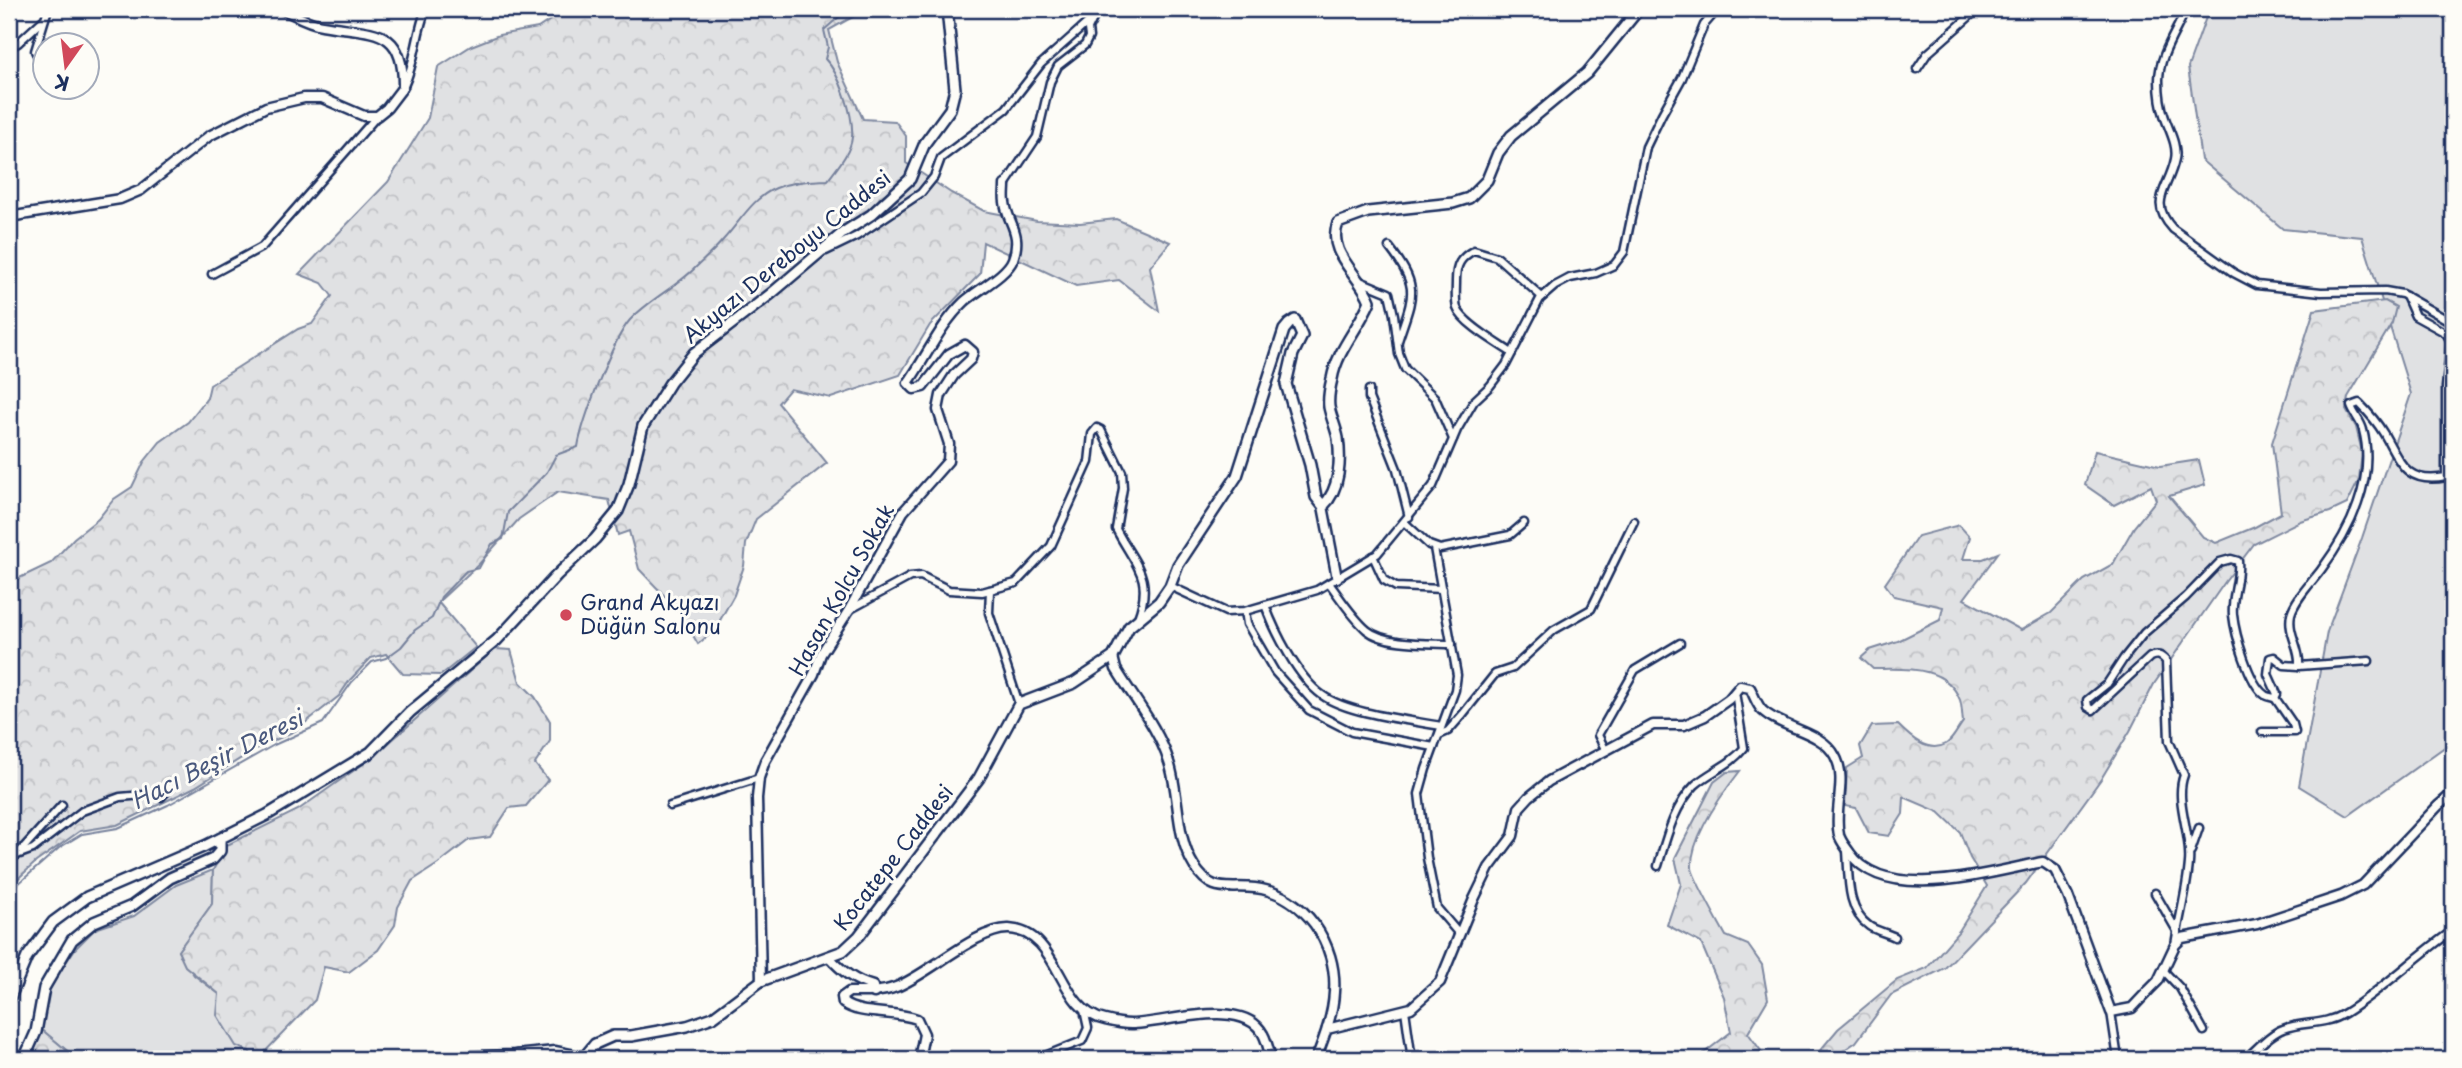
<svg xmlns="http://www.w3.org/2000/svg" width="2462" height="1068" font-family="'Playpen Sans',sans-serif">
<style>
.green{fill:#e0e1e3;stroke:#7e88a0;stroke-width:2}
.forest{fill:url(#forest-crowns);stroke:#7e88a0;stroke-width:2}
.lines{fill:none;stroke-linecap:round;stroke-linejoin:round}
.stream{stroke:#76819c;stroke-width:2}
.minor-casing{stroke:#1b2f5e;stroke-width:11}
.tertiary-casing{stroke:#1b2f5e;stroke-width:13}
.secondary-casing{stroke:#1b2f5e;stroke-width:14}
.minor{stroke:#fdfcf7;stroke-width:6}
.tertiary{stroke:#fdfcf7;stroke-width:8}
.secondary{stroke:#fdfcf7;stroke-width:9}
.poi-dot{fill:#d1495b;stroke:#fdfcf7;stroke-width:2.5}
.labels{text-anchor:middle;stroke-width:6;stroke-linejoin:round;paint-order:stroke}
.street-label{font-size:21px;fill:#1b2f5e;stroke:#fdfcf7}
.poi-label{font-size:21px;fill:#1b2f5e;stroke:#fdfcf7;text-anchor:start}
.water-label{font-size:23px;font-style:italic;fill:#49587d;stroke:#fdfcf7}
</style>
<defs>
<pattern id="forest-crowns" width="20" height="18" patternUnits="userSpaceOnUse" patternTransform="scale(1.75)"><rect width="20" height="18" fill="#e0e1e3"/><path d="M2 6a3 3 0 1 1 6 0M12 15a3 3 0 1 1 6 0" fill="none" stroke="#c0c1c5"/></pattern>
</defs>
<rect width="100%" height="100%" fill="#fdfcf7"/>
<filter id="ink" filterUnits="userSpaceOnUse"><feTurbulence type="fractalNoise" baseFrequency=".0143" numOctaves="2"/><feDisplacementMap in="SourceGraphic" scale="14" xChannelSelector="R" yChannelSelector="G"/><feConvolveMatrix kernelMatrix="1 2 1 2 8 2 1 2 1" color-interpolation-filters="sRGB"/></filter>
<g filter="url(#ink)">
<g class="green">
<polygon points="2209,9 2453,9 2453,741 2348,816 2299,786 2327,632 2362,538 2411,394 2362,237 2283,229 2201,160 2188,67"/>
<polygon points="213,870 212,904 178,951 194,975 219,994 254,1059 77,1059 41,1029 50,986 75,949 95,929 134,916 176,885"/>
</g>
<g class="forest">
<polygon points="567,9 867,9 829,30 837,62 863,119 895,121 906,136 906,163 951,193 984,211 1037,221 1080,223 1116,219 1170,242 1150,267 1159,311 1119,280 1076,286 983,242 980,274 930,325 900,375 831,398 790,389 778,403 827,463 756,519 746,544 744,566 734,595 714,631 698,644 678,610 639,569 629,531 618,535 609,500 558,492 519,519 479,564 438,602 476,647 441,675 403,674 386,654 371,658 350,680 339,696 295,731 256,749 195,787 117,825 80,831 36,862 9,887 9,583 51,563 74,538 98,519 114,499 132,487 144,462 160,442 188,422 207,398 210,385 298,329 312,324 332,296 322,283 299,274 388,182 428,118 438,67 471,46 499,35 538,28"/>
<path d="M 2385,301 L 2396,307 L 2392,323 L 2348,397 L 2346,410 L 2356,427 L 2362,452 L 2359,480 L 2347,504 L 2330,512 L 2300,521 L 2254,544 L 2225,582 L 2154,684 L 2130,731 L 2101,779 L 2026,883 L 1945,968 L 1891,995 L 1856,1042 L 1831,1059 L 1806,1059 L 1818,1053 L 1838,1029 L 1897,980 L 1927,968 L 1959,931 L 1987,886 L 1970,858 L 1960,832 L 1939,812 L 1904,797 L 1903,814 L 1889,836 L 1869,833 L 1856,808 L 1845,806 L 1847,768 L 1863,758 L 1860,746 L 1872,726 L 1898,725 C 1910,737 1928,754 1946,744 C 1953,740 1958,728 1963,722 C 1962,715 1962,706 1960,700 C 1946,664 1903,669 1873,669 L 1861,658 L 1870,650 L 1898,641 L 1940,620 L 1943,607 L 1894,596 L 1885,584 L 1918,536 L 1959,525 L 1970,537 L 1963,559 L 1983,559 L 1998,553 L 1964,599 L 2021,630 L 2051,613 L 2084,580 L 2113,564 L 2134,527 L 2156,500 L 2151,486 L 2114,505 L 2085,485 L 2095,451 L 2160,466 L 2199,460 L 2205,485 L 2169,496 L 2203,537 L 2216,543 L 2255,527 L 2281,513 L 2272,443 L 2314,310 Z"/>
<polygon points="495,649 511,650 520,682 535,697 550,721 550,741 535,764 548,780 526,806 509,808 490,837 469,840 438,864 412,881 398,907 395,925 378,950 349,972 324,967 315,1000 258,1059 254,1059 249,1051 236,1046 217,1015 219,994 185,966 178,951 212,904 213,870 227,845 298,810 373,757"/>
<path d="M 1740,771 C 1722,794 1690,837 1692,868 C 1693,877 1720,925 1726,936 L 1748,945 L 1762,965 L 1768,999 L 1748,1033 L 1767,1059 L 1702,1059 L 1704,1053 L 1731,1032 L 1724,997 L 1701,943 L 1667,925 L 1681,884 L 1675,858 L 1714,782 L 1727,772 Z"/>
<polygon points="41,1029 77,1059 31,1059"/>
</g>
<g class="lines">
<path class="stream" d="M 9,892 L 59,848 L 82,834 L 118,828 L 168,805 L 274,745 L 323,723 L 352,682 L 372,662 L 386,658 L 401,647 L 415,630 L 432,618 L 441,597 L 466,571 L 479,568 L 492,544 L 503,539 L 508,512 L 547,472 L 556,455 L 578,447 C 582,421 613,339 630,320 C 649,300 674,288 693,270 C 703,260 714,251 723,240 C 740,222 752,198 776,188 C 793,181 810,181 828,180 C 837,168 851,152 852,137 C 854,116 840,74 825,59 L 828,47 L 824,30 L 848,9"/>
<g class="minor-casing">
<g id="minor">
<path d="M 2186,9 C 2177,31 2159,55 2159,80 C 2159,91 2161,107 2165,118 C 2169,130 2178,146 2175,159 C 2169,189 2147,201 2173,229 L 2234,273 L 2257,285 L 2321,292 L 2385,291 L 2402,294 L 2453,323"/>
<polyline points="108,10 109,9"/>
<polyline points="9,48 18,43 43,20"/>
<polyline points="43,66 35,51 48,9"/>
<polyline points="1917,69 1927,54 1978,9"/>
<path d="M 404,86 C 416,61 416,34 426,9"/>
<polyline points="1005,185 1037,137 1050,82 1058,66 1085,45 1089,37 1088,29 1094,17 1108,9"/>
<path d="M 1389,247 C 1421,288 1413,295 1398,341"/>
<polyline points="826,251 857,236 921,193 934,177 941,158 1006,109 1041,64 1094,17"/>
<polyline points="212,274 262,247 377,116"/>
<polyline points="1360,281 1389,293 1394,315 1399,354 1405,369 1435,398 1453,439"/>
<path d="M 1512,353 C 1499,344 1462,323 1457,308 C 1455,301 1456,289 1456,281 C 1456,265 1460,258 1474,250 L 1497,257 L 1542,297"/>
<polyline points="1369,390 1369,398 1397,469 1409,517"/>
<polyline points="1404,522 1429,545 1440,549 1510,535 1524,523"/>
<polyline points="1434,548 1457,675 1455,690 1426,769 1419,794 1427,858 1437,908 1459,934"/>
<polyline points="1373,556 1384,580 1396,587 1442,589"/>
<path d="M 1329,583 C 1341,599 1352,617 1367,630 C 1385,645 1428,643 1452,644"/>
<polyline points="1170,586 1226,612 1245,611 1317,590 1377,554 1433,486 1457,430 1474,401 1490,386 1506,365 1540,299 1555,286 1570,278 1596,273 1614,265 1624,252 1646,147 1662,114 1682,78 1704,25 1718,9"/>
<polyline points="990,590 989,613 1019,704"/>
<path d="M 1265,605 C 1275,632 1298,678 1322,695 C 1348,714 1409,720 1441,726"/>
<path d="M 849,610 L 910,577 L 921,576 L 949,590 L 982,592 L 1016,583 L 1051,546 L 1089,462 L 1092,434 L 1097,428 L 1101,430 L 1122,472 L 1123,488 L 1116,529 C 1134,564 1154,576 1138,618"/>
<polyline points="1245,611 1247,624 1275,672 1309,710 1352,732 1434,747"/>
<polyline points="2299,666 2369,661"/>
<polyline points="2262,732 2295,732 2293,724 2275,698"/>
<polyline points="1439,735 1448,731 1463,714 1495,674 1513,668 1554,630 1591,609 1634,521"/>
<polyline points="1606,751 1598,735 1635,670 1680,643"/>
<polyline points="670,806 759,778"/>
<path d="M 1847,851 C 1849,875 1846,910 1869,926 C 1876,931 1887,933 1895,937"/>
<polyline points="2191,851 2199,828"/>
<polyline points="17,855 62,805"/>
<polyline points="9,858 33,849 82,811 120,797 144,795 171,787 161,797"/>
<path d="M 1658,866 C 1666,839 1674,806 1695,785 C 1711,771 1731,765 1744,748 L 1735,692"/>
<polyline points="2155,893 2177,931"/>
<path d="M 2175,945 C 2179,918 2187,890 2189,863 C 2192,834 2174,801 2184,775 L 2169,741 L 2166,661 C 2161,655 2157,654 2150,657 L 2093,710 L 2088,707 L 2087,700 L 2107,684 L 2124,658 L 2144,633 L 2186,597 L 2220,562 L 2231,559 L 2238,561 C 2240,579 2231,598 2233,615 C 2235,634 2249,684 2265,695 C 2266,696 2274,698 2275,698 L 2277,694 L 2268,674 L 2270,658 L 2274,657 L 2284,665 L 2299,666 C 2301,648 2287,634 2291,614 C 2295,599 2312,582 2321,570 C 2350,531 2376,479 2363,430 C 2361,421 2354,415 2351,406 L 2359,403 C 2368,412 2377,422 2384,434 C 2400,462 2406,485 2446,477 L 2446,387 L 2451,341 L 2446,333 L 2415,316 L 2406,296"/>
<polyline points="2163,970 2180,988 2204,1031"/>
<polyline points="1405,1010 1411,1053 1409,1059"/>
<polyline points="2111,1012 2118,1059"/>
<polyline points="432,1059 443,1056 514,1054 555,1050 585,1056"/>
<polyline points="1037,1059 1082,1041 1088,1028 1084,1010"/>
<path d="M 2245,1059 C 2256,1050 2269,1034 2283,1029 C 2303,1021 2324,1026 2345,1013 C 2382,990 2413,959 2448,934 L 2453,935"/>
</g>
</g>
<g class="tertiary-casing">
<g id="tertiary">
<path d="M 9,217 L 120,199 L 141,190 L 209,136 L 266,107 L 304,98 L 322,98 L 364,116 L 377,116 L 387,108 L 403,87 C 404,24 370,34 322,25 C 308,23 295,15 282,9"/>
<polyline points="1323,506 1337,578"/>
<path d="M 1113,657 L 1116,669 C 1134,699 1159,729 1169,762 C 1180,795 1175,836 1194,866 C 1213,895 1226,885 1255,888 C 1304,894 1338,944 1334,992 C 1333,1015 1324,1038 1316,1059"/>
<path d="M 829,957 C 842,971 854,981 873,986 L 874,993"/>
<path d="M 761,981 L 757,798 L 759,778 L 765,761 L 814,674 L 821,654 L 849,610 L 903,512 L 948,461 L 949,444 L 938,410 L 941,395 L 954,375 L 971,359 L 973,352 L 965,345 L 949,354 L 923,387 L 914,389 L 908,383 C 927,356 940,325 964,302 C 977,290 1007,275 1013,259 C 1023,232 1007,223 1005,202 C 1004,197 1005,191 1005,185"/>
<path d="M 1327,1029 L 1411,1008 L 1440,982 L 1474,899 L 1489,868 L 1513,836 L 1519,808 L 1529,797 L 1549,781 L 1653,725 L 1684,725 L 1705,716 L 1729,699 L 1740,686 L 1750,688 C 1754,695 1757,706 1763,711 C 1783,729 1822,731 1835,756 C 1848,779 1833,810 1839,835 C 1841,842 1846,847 1850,853 C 1886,905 1992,871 2043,862 L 2055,870 L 2068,896 L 2111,1012 L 2132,1008 L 2149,990 L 2158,981 L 2175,945 L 2182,938 L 2257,924 L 2341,896 L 2363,885 L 2438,806 L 2453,793"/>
<path d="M 919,1059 L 924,1034 L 917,1019 C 894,1010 860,1016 843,1003 L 842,997 L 849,992 C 865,992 881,993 896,987 C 928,975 977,928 1009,929 C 1061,932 1056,1009 1105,1020 C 1113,1022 1123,1024 1131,1024 C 1164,1024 1243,996 1263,1034 C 1267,1041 1269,1051 1271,1059"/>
</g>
</g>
<g class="secondary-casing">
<g id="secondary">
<polyline points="9,1000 27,957 53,922 87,897 205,846 267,815 371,752 410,712 497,640 557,575 595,539 618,511 629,484 643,426 670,383 694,353 772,293 844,232 871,215 910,179 925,143 950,109 955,89 947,9"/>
<polyline points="24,1059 36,1032 44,988 72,940 94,922 132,906 170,878 213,859 220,851 220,839"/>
<path d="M 590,1059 L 585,1056 L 595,1044 L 613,1036 L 631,1036 L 687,1026 L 713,1017 L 761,981 L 843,951 L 859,936 L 979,778 L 1019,704 L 1074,683 L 1113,657 L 1129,627 L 1159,602 L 1170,586 L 1178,565 L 1237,476 L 1284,330 L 1289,324 L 1295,320 L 1302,336 L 1293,354 L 1286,384 L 1310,465 L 1316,497 L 1323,506 C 1340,490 1341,460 1338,438 C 1336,428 1331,417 1329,407 C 1328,399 1330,387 1332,379 C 1337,350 1359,328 1370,301 C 1359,273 1326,253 1338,223 L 1368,212 L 1453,203 L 1469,198 L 1487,180 L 1498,153 L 1511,136 L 1587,73 L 1639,9"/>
</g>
</g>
<use href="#minor" class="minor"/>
<use href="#tertiary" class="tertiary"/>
<use href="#secondary" class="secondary"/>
</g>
</g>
<circle class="poi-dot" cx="566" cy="615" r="7"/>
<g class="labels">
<g class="street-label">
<text transform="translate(787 257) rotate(-39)" y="7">Akyazı Dereboyu Caddesi</text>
<text transform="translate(842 590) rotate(-61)" y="7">Hasan Kolcu Sokak</text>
<text transform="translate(894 858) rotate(-52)" y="7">Kocatepe Caddesi</text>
</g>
<g class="poi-label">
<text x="580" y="610">Grand Akyazı<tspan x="580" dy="24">Düğün Salonu</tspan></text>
</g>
<g class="water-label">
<text transform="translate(217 760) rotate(-27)" y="8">Hacı Beşir Deresi</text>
</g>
</g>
<rect width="2462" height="1068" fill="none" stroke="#fdfcf7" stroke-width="35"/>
<rect x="18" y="18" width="2427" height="1033" fill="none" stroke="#1b2f5e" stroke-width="2.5" filter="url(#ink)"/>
<g transform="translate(66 66) rotate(194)"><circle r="33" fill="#fdfcf7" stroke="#a3aaba" stroke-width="2"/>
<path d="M0-5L12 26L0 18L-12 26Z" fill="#d1495b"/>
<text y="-10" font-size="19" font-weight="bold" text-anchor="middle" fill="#1b2f5e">K</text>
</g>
</svg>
